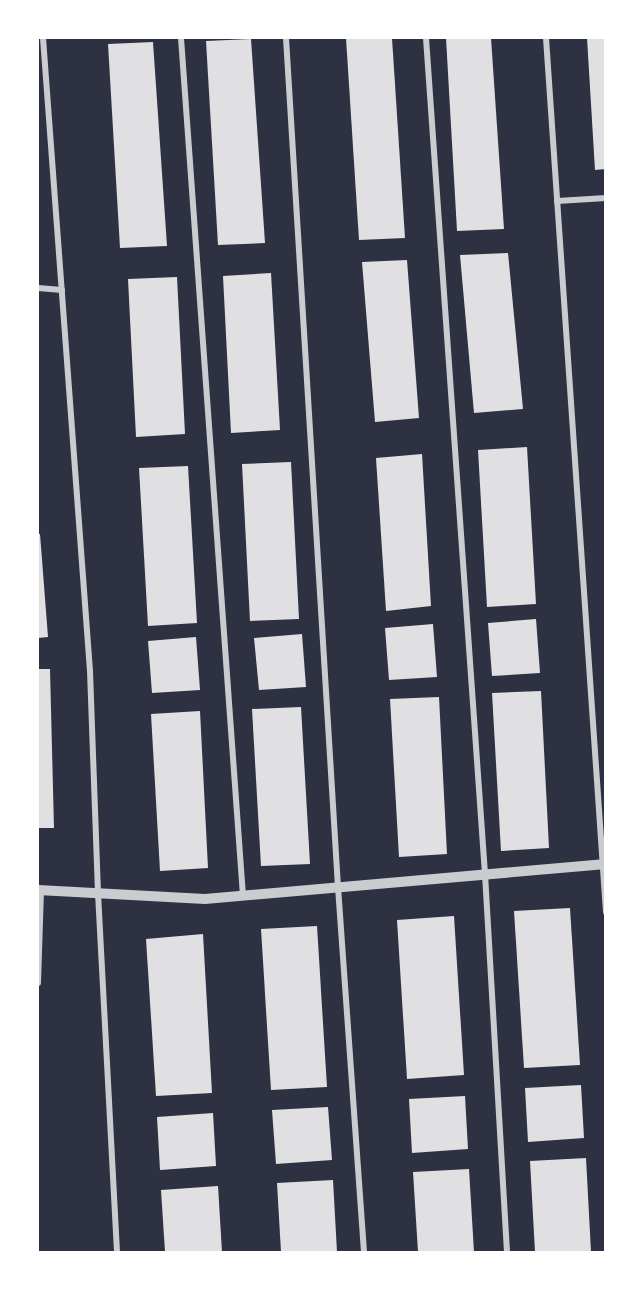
<svg xmlns="http://www.w3.org/2000/svg" width="643" height="1290" font-family="Overpass,sans-serif">
<style>
.building{fill:#e0e0e3}
.lines{fill:none;stroke-linecap:round;stroke-linejoin:round}
.minor{stroke:#caccd0;stroke-width:6}
.tertiary{stroke:#caccd0;stroke-width:10}
</style>
<rect width="100%" height="100%" fill="#2d3142"/>
<g class="building">
<polygon points="346,38 392,38 405,238 359,240"/>
<polygon points="446,38 491,38 504,229 457,231"/>
<polygon points="587,38 606,38 606,169 595,170"/>
<polygon points="251,39 265,243 218,245 206,41"/>
<polygon points="153,42 167,246 120,248 108,44"/>
<polygon points="508,253 523,409 474,413 460,255"/>
<polygon points="407,260 419,418 375,422 362,262"/>
<polygon points="271,273 280,430 231,433 223,276"/>
<polygon points="177,277 185,434 136,437 128,279"/>
<polygon points="527,447 536,604 487,607 478,450"/>
<polygon points="422,454 431,606 386,611 376,458"/>
<polygon points="291,462 299,619 250,621 242,464"/>
<polygon points="188,466 197,623 148,626 139,468"/>
<polygon points="38,534 40,534 48,637 38,638"/>
<polygon points="536,619 540,673 492,676 488,623"/>
<polygon points="433,624 437,677 389,680 385,628"/>
<polygon points="302,634 306,687 259,690 254,638"/>
<polygon points="196,637 200,690 152,693 148,641"/>
<polygon points="38,669 50,669 54,828 38,828"/>
<polygon points="541,691 549,848 501,851 492,693"/>
<polygon points="439,697 447,854 399,857 390,699"/>
<polygon points="301,707 310,864 261,866 252,709"/>
<polygon points="200,711 208,868 160,871 151,714"/>
<polygon points="570,908 580,1065 524,1068 514,911"/>
<polygon points="454,916 464,1075 407,1079 397,920"/>
<polygon points="317,926 327,1087 271,1090 261,929"/>
<polygon points="203,934 212,1093 156,1096 146,939"/>
<polygon points="581,1085 584,1138 528,1142 525,1088"/>
<polygon points="465,1096 468,1149 412,1153 409,1099"/>
<polygon points="328,1107 332,1160 276,1164 272,1110"/>
<polygon points="213,1113 216,1166 160,1170 157,1117"/>
<polygon points="586,1158 591,1252 535,1252 530,1161"/>
<polygon points="469,1169 474,1252 418,1252 413,1172"/>
<polygon points="333,1180 337,1252 281,1252 277,1183"/>
<polygon points="218,1186 222,1252 165,1252 161,1190"/>
</g>
<g class="lines">
<g class="minor">
<polyline points="43,38 90,671 98,893 117,1252"/>
<polyline points="181,38 243,896"/>
<polyline points="286,38 338,887 364,1252"/>
<polyline points="426,38 485,874 507,1252"/>
<polyline points="546,38 606,912"/>
<polyline points="557,201 606,198"/>
<polyline points="38,288 62,290"/>
<polyline points="38,983 41,890"/>
</g>
<polyline class="tertiary" points="38,890 205,899 606,864"/>
</g>
<rect width="643" height="1290" fill="none" stroke="#ffffff" stroke-width="78"/>
</svg>
